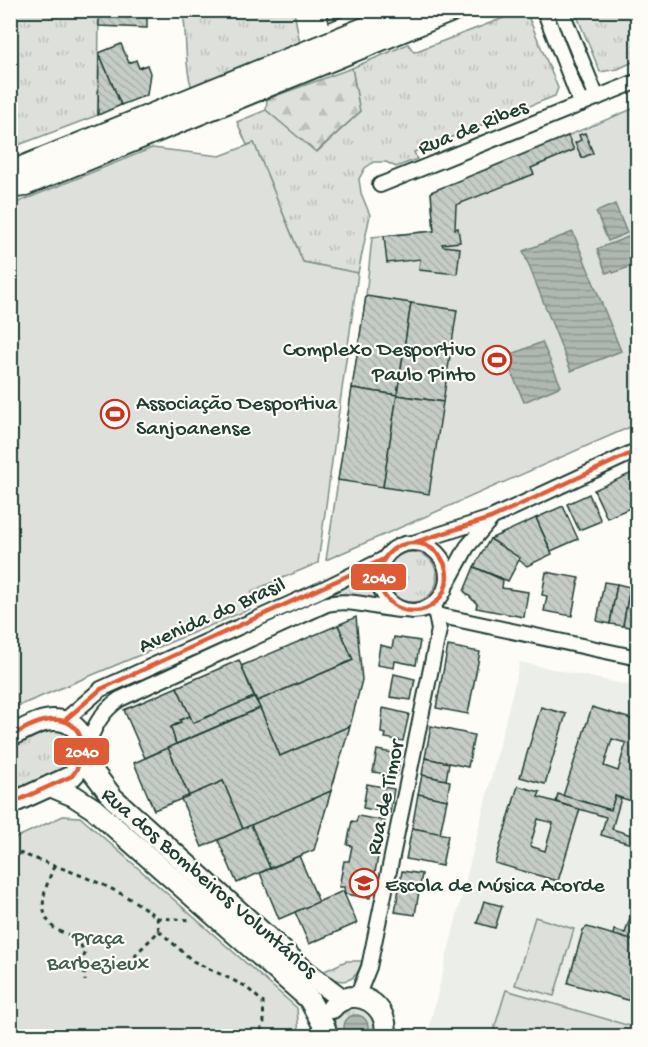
<svg xmlns="http://www.w3.org/2000/svg" width="648" height="1047" font-family="'Gochi Hand',sans-serif">
<style>
.built{fill:#eceee9}
.grass{fill:url(#grass-tufts);stroke:#7e8e88;stroke-width:1.5}
.forest{fill:url(#forest-firs);stroke:#7e8e88;stroke-width:1.5}
.park{fill:#dde0db;stroke:#7e8e88;stroke-width:1.5}
.water{fill:url(#water-rules);stroke:#75877f;stroke-width:1.5}
.building{fill:url(#building-back-hatch);stroke:#1f3d34;stroke-width:1.5;fill-rule:evenodd}
.lines{fill:none;stroke-linecap:round;stroke-linejoin:round}
.street-casing{stroke:#1f3d34;stroke-width:18}
.secondary-casing{stroke:#1f3d34;stroke-width:24}
.path{stroke:#1f3d34;stroke-width:3;stroke-dasharray:4.5 4.5;stroke-linecap:butt}
.street{stroke:#fdfcf7;stroke-width:14}
.secondary{stroke:#fdfcf7;stroke-width:20}
.bus-1-casing{stroke:#fdfcf7;stroke-width:9}
.bus-1{stroke:#df5b35;stroke-width:4.5}
.labels{text-anchor:middle;stroke-width:4.5;stroke-linejoin:round;paint-order:stroke}
.street-label{font-size:22px;fill:#1f3d34;stroke:#fdfcf7}
.poi-label{font-size:22px;fill:#1f3d34;stroke:#fdfcf7;text-anchor:start}
.park-label{font-size:22px;fill:#455e55;stroke:#fdfcf7}
.line-badge{stroke:#fdfcf7;stroke-width:2}
.badge-label{font-size:16px;text-anchor:middle;font-weight:bold;fill:#fff}
</style>
<defs>
<pattern id="grass-tufts" width="24" height="20" patternUnits="userSpaceOnUse" patternTransform="scale(1.5)"><rect width="24" height="20" fill="#dde0db"/><path d="M3 7l-1-3M5 7V3M7 7l1-3M15 17l-1-3M17 17v-4M19 17l1-3" fill="none" stroke="#bdc1bd"/></pattern>
<pattern id="forest-firs" width="22" height="20" patternUnits="userSpaceOnUse" patternTransform="scale(1.5)"><rect width="22" height="20" fill="#dde0db"/><path d="M5 1l3.5 6h-7zM16 11l3.5 6h-7z" fill="#bdc1bd"/></pattern>
<pattern id="water-rules" width="6" height="5" patternUnits="userSpaceOnUse" patternTransform="scale(1.5)"><rect width="6" height="5" fill="#aeb8b1"/><path d="M0 2.5h6" fill="none" stroke="#8d9791"/></pattern>
<pattern id="building-back-hatch" width="6" height="6" patternUnits="userSpaceOnUse" patternTransform="scale(1.5)"><rect width="6" height="6" fill="#c6cdc7"/><path d="M-1 5l2 2M0 0l6 6M5-1l2 2" fill="none" stroke="#aab1ac"/></pattern>
</defs>
<rect width="100%" height="100%" fill="#fdfcf7"/>
<filter id="ink" filterUnits="userSpaceOnUse"><feTurbulence type="fractalNoise" baseFrequency=".0167" numOctaves="2"/><feDisplacementMap in="SourceGraphic" scale="12" xChannelSelector="R" yChannelSelector="G"/><feConvolveMatrix kernelMatrix="1 2 1 2 8 2 1 2 1" color-interpolation-filters="sRGB"/></filter>
<g filter="url(#ink)">
<polygon class="built" points="520,662 637,687 637,1036 427,1036"/>
<g class="grass">
<polygon points="10,11 99,11 98,115 16,146 11,145"/>
<path d="M 183,11 L 294,11 L 300,44 L 263,58 L 193,91 C 184,68 187,36 183,11 Z"/>
<polygon points="522,11 526,11 558,88 555,96 414,152 417,159 396,167 386,162 374,162 365,168 359,179 361,193 370,215 358,273 303,262 254,143 247,145 237,122 266,110 317,152 360,112 352,68 408,44 414,52"/>
<polygon points="575,11 637,11 637,60 618,69 600,72"/>
<circle cx="412" cy="577" r="25"/>
<polygon points="369,575 376,601 342,594 331,596 329,592"/>
<polygon points="49,729 69,732 78,750 69,767 11,794 10,746"/>
<path d="M 346,961 L 362,961 C 356,986 338,984 320,973 Z"/>
<polygon points="354,1004 375,1013 378,1036 334,1036 332,1029 336,1015"/>
</g>
<polygon class="forest" points="352,68 360,112 316,152 266,110 267,99"/>
<g class="park">
<polygon points="637,107 637,424 326,560 366,296 372,237 434,231 431,192"/>
<polygon points="254,143 303,262 358,273 318,563 252,591 250,609 11,709 11,205 152,148 220,156"/>
<polygon points="63,816 80,817 297,1008 299,1036 11,1036 11,840"/>
<polygon points="535,917 574,929 554,996 515,985"/>
<polygon points="506,990 637,1028 637,1036 492,1036"/>
</g>
<g class="water">
<polygon points="615,204 627,233 608,241 596,212"/>
<polygon points="573,232 621,351 571,371 523,251"/>
<polygon points="633,235 637,236 637,264 613,273 612,271 606,273 597,249"/>
<polygon points="542,342 561,386 524,402 505,357"/>
<circle cx="356" cy="1027" r="12"/>
</g>
<g class="building">
<polygon points="99,10 147,10 147,28 99,26"/>
<polygon points="325,10 358,10 329,22"/>
<polygon points="121,44 129,63 136,60 139,68 147,65 150,73 147,95 121,105 99,53"/>
<polygon points="99,53 121,105 98,115"/>
<polygon points="585,133 593,153 582,158 575,143 581,140 579,135"/>
<polygon points="568,136 574,150 531,168 534,174 456,205 455,229 458,228 460,242 442,244 443,246 460,248 457,274 419,270 420,259 387,263 384,236 434,231 431,192"/>
<polygon points="366,296 411,303 397,395 352,388"/>
<polygon points="411,303 457,310 443,402 397,395"/>
<polygon points="352,388 397,395 383,487 338,480"/>
<polygon points="397,395 443,402 429,494 383,487"/>
<polygon points="638,470 638,510 637,510 634,472"/>
<polygon points="634,472 637,505 607,518 594,490"/>
<polygon points="589,494 601,521 579,530 567,504"/>
<polygon points="563,506 578,539 551,551 536,518"/>
<polygon points="536,518 552,554 527,566 490,539"/>
<polygon points="490,539 520,558 508,581 474,567"/>
<polygon points="474,567 503,580 502,588 528,592 524,617 476,608 477,604 464,591"/>
<polygon points="546,572 579,578 572,616 544,611 547,596 542,595"/>
<polygon points="604,582 617,584 610,624 597,621"/>
<polygon points="617,584 630,587 623,626 610,624"/>
<polygon points="630,587 638,588 636,628 623,626"/>
<polygon points="356,617 362,680 350,726 280,756 257,701 353,660 338,625"/>
<polygon points="338,625 353,660 257,701 241,666"/>
<polygon points="394,637 420,641 416,665 395,661 394,668 377,665 380,645 392,648"/>
<polygon points="448,646 480,652 468,714 436,708"/>
<polygon points="239,660 254,697 193,723 177,687"/>
<polygon points="394,674 415,679 411,700 390,697"/>
<polygon points="177,687 190,716 171,727 176,744 145,758 124,710"/>
<polygon points="254,697 260,708 176,744 171,727 181,723 180,720 190,716 193,723"/>
<polygon points="541,707 566,714 545,784 520,777"/>
<path d="M 592,707 L 638,721 L 638,803 L 615,796 L 611,810 L 563,796 ZM 612,739 L 626,743 L 618,771 L 604,766 Z"/>
<polygon points="260,708 280,756 350,726 331,791 243,829 223,781 189,796 168,748"/>
<polygon points="383,708 409,714 403,741 385,738 386,734 381,733"/>
<polygon points="431,726 474,735 468,767 425,758"/>
<polygon points="168,748 189,796 154,810 134,763"/>
<polygon points="377,750 393,753 393,756 400,758 397,776 373,772"/>
<polygon points="425,758 449,763 446,780 422,775"/>
<polygon points="422,775 450,781 447,800 418,794"/>
<polygon points="223,781 243,829 202,847 181,799"/>
<polygon points="367,784 394,789 390,813 363,808"/>
<path d="M 518,786 L 540,792 L 538,797 L 580,809 L 558,881 L 495,863 ZM 538,819 L 553,823 L 545,851 L 530,846 Z"/>
<polygon points="331,791 314,850 270,868 251,825"/>
<polygon points="418,794 447,800 440,834 412,828"/>
<polygon points="558,794 611,810 615,796 621,798 612,829 638,837 638,846 601,835 606,817 556,802"/>
<polygon points="358,816 385,821 370,898 345,894 344,887 339,887 344,861 349,861 352,846 347,845 352,821 356,822"/>
<polygon points="251,825 270,868 237,883 218,840"/>
<polygon points="412,828 448,835 442,866 406,859"/>
<polygon points="299,856 319,902 279,919 260,873"/>
<polygon points="402,871 422,874 415,915 395,912"/>
<polygon points="343,891 357,923 309,944 295,912"/>
<polygon points="484,901 502,906 495,928 477,923"/>
<polygon points="633,909 638,910 638,942 613,935 614,930 625,933"/>
<polygon points="587,927 638,942 638,1003 568,983 583,930"/>
</g>
<g class="lines">
<g class="street-casing">
<g id="street">
<polyline points="544,10 581,104"/>
<polyline points="561,10 597,98"/>
<polyline points="380,185 638,81"/>
<circle cx="413" cy="577" r="34"/>
<polyline points="413,543 491,518 638,450"/>
<polyline points="448,582 467,547 491,519"/>
<polyline points="437,615 638,658"/>
<polyline points="64,721 101,689 321,590 384,559"/>
<path d="M 85,751 C 93,729 101,711 120,699 L 327,604 C 353,598 376,609 402,610"/>
<polyline points="357,997 369,967 439,630 434,604"/>
</g>
</g>
<g class="secondary-casing">
<g id="secondary">
<polyline points="10,168 19,168 408,10"/>
<polyline points="10,188 23,186 455,10"/>
<path d="M 10,736 C 24,730 40,719 55,720 C 87,721 92,757 72,776 L 10,804"/>
<polyline points="84,760 113,798 305,971 343,1000"/>
<polyline points="50,786 74,796 94,809 309,999 325,1028"/>
<path d="M 332,1008 C 355,982 391,1006 385,1036"/>
</g>
</g>
<g class="path">
<path d="M 10,852 L 14,851 C 60,868 121,886 157,918 L 159,931 L 137,953 L 129,967"/>
<path d="M 54,866 C 47,885 35,908 52,926 C 58,932 71,935 78,939 L 84,952 L 85,981"/>
<polyline points="157,918 191,920"/>
<polyline points="159,931 193,961 245,986 263,1002 264,1022 259,1036"/>
</g>
<use href="#street" class="street"/>
<use href="#secondary" class="secondary"/>
<g class="bus-1-casing">
<g id="bus-1">
<circle cx="413" cy="577" r="34"/>
<polyline points="413,543 491,518 638,450"/>
<polyline points="64,721 101,689 384,559"/>
<path d="M 10,736 C 23,730 36,721 50,720 C 85,717 90,754 72,776 L 10,804"/>
</g>
</g>
<use href="#bus-1" class="bus-1"/>
</g>
</g>
<defs>
<g id="stadium-ring" transform="scale(1.5)"><circle r="9.5" fill="#fdfcf7" stroke="#c8321e" stroke-width="1.5"/><path d="M0-5a6.5 5 0 1 0 0 10a6.5 5 0 1 0 0-10ZM-3.5-1.8h7v3.6h-7Z" fill="#c8321e"/></g>
<g id="school-ring" transform="scale(1.5)"><circle r="9.5" fill="#fdfcf7" stroke="#c8321e" stroke-width="1.5"/><path d="M0-5L7-2L0 1L-7-2ZM-4 1L0 2.5L4 1V4Q0 6-4 4Z" fill="#c8321e"/></g>
</defs>
<g fill-rule="evenodd">
<use href="#stadium-ring" x="497" y="360"/>
<use href="#stadium-ring" x="115" y="414"/>
<use href="#school-ring" x="364" y="883"/>
</g>
<g class="labels">
<g class="street-label">
<text transform="translate(472 125) rotate(-22)" y="8">Rua de Ribes</text>
<text transform="translate(211 613) rotate(-24)" y="8">Avenida do Brasil</text>
<text transform="translate(383 797) rotate(-78)" y="8">Rua de Timor</text>
<text transform="translate(211 881) rotate(41)" y="8">Rua dos Bombeiros Voluntários</text>
</g>
<g class="poi-label">
<text x="476" y="355" text-anchor="end">Complexo Desportivo<tspan x="476" dy="25">Paulo Pinto</tspan></text>
<text x="136" y="409">Associação Desportiva<tspan x="136" dy="25">Sanjoanense</tspan></text>
<text x="385" y="891">Escola de Música Acorde</text>
</g>
<g class="park-label">
<text x="98" y="944">Praça<tspan x="98" dy="25">Barbezieux</tspan></text>
</g>
</g>
<g class="line-badge">
<rect x="350" y="563" width="57" height="28" rx="6" fill="#df5b35"/>
<rect x="53" y="737" width="57" height="29" rx="6" fill="#df5b35"/>
</g>
<g class="badge-label">
<text x="379" y="583">2040</text>
<text x="82" y="757">2040</text>
</g>
<rect width="648" height="1047" fill="none" stroke="#fdfcf7" stroke-width="36"/>
<rect x="18" y="18" width="612" height="1011" fill="none" stroke="#1f3d34" stroke-width="2" filter="url(#ink)"/>
</svg>
